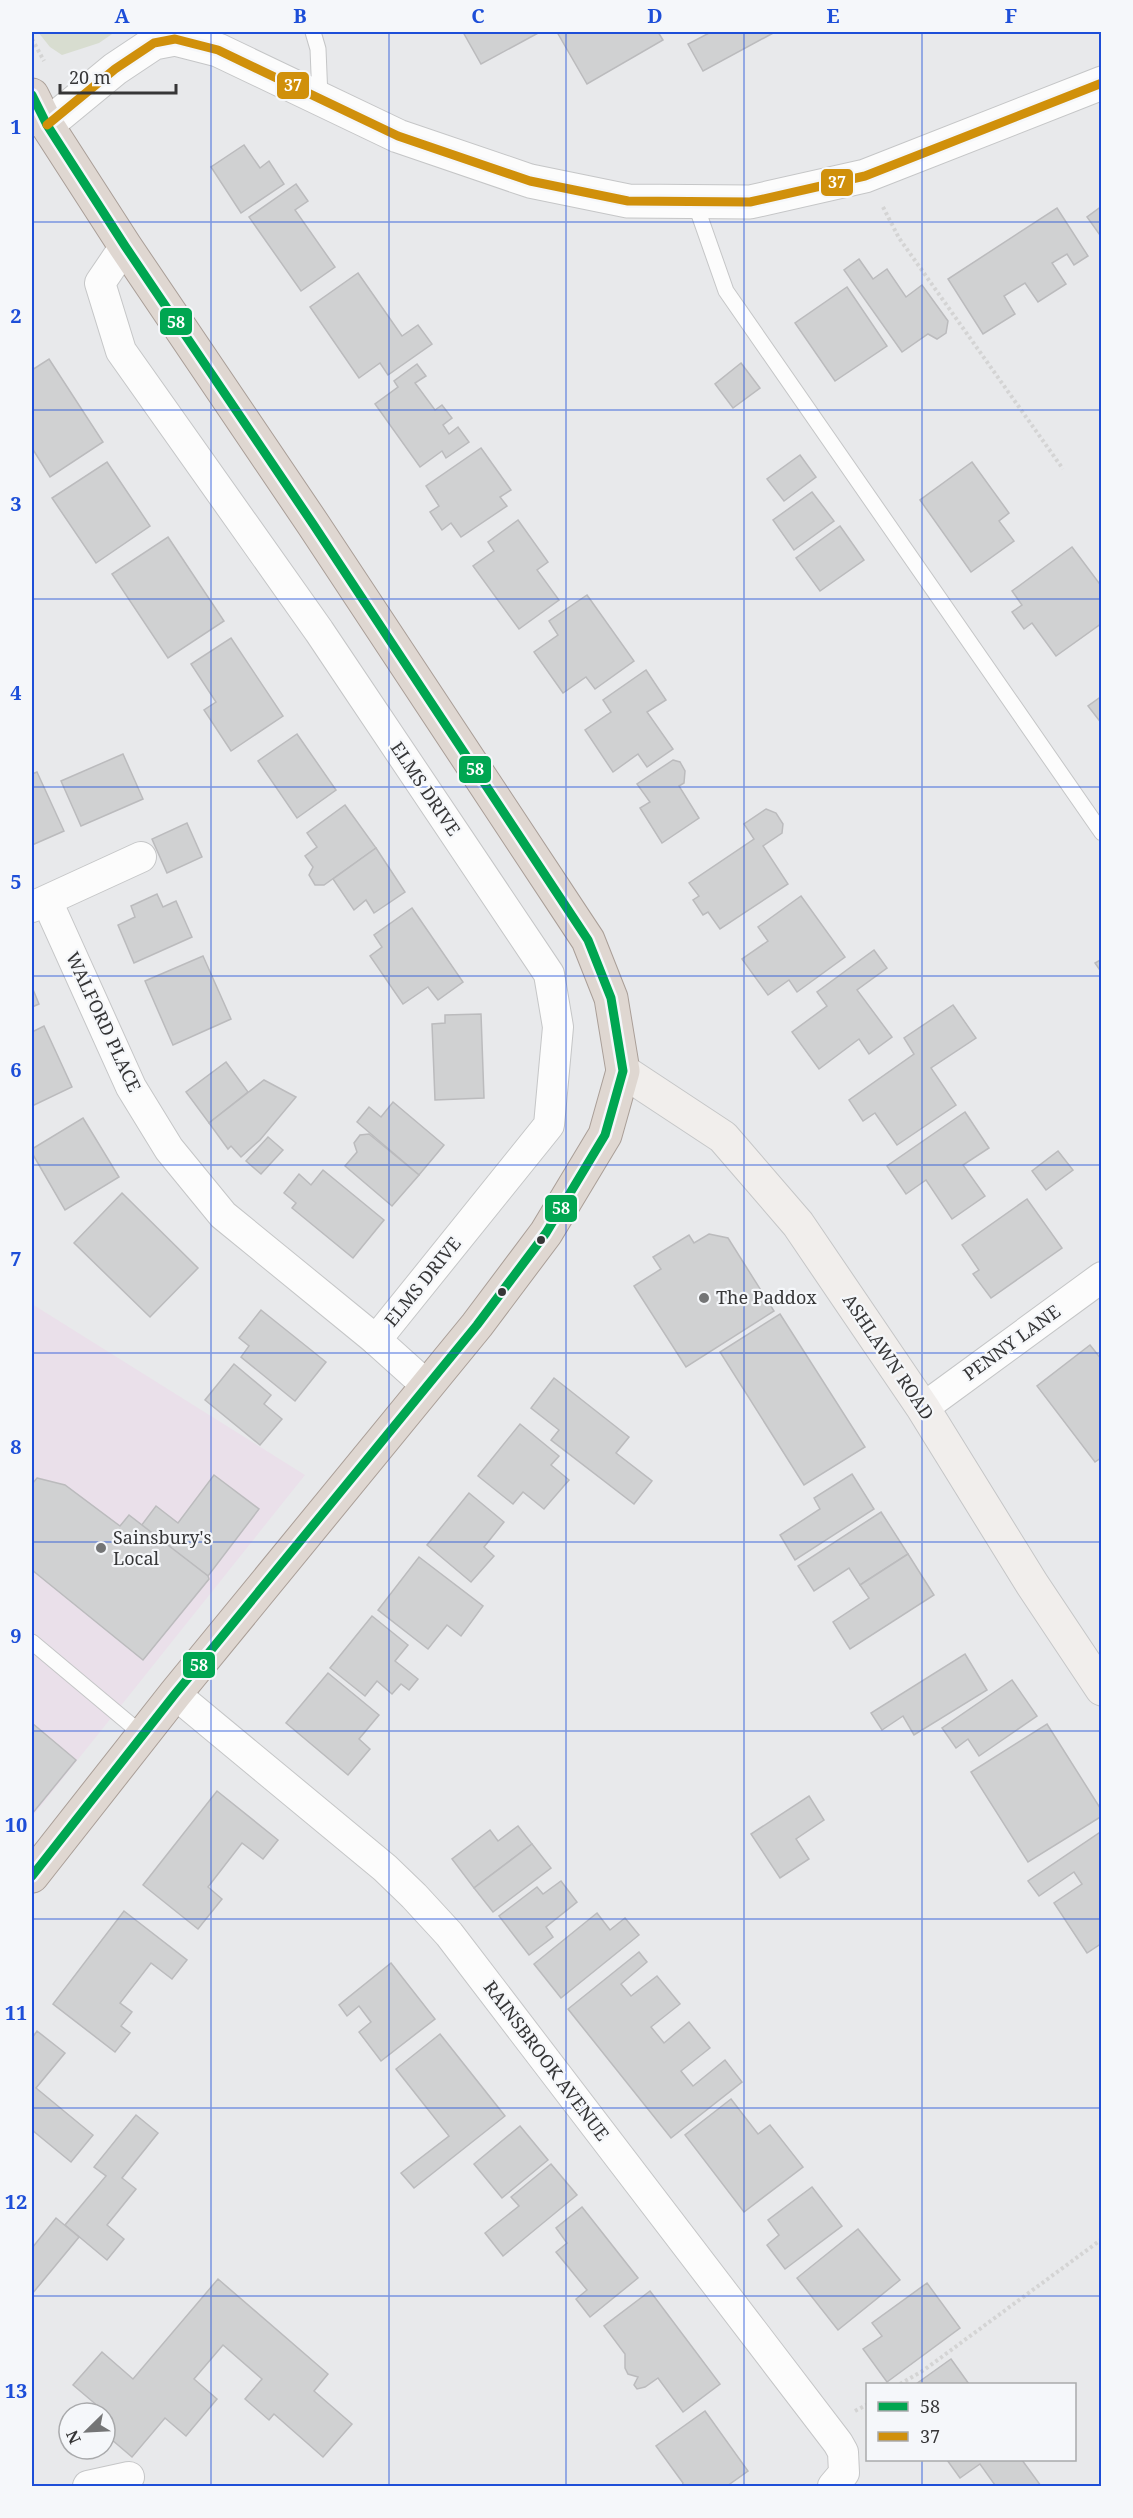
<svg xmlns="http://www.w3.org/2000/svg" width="1133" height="2518" font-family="'Noto Serif',serif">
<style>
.commercial{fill:#eae0ea}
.green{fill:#d8ddd0}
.building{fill:#d0d1d2;stroke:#bbbbbd;stroke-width:1.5}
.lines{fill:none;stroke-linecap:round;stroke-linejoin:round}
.service-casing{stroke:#c5c6c7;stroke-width:17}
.minor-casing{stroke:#c5c6c7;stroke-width:32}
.tertiary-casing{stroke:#c5c6c7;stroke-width:35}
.secondary-casing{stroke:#c5c6c7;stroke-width:35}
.trunk-casing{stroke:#a99e97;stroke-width:35}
.path{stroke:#d4d4d4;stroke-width:4;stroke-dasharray:3 3;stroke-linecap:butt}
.service{stroke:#fcfcfc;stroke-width:15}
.minor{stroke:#fcfcfc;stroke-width:30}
.tertiary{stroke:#fcfcfc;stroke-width:33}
.secondary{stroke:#f1eeec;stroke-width:33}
.trunk{stroke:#dfd7d1;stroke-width:33}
.bus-1-casing{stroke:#f5f7fa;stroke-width:14}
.bus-2-casing{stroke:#f5f7fa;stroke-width:14}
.bus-1{stroke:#00a651;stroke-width:9}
.bus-2{stroke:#d0900b;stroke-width:9}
.grid{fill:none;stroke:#1d4ed8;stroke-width:1.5;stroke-opacity:0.55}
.bus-dot{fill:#363637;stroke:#f5f7fa;stroke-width:2}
.poi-dot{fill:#747576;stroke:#f5f7fa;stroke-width:2}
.labels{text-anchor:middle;stroke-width:4.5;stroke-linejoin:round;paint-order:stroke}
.street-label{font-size:18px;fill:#363637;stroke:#f5f7fa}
.poi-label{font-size:18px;fill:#363637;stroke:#f5f7fa;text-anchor:start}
.line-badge{stroke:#f5f7fa;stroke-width:2}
.badge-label{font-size:16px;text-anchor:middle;font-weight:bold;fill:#fff}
.neatline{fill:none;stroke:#1d4ed8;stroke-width:2}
.grid-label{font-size:20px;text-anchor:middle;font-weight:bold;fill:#1d4ed8}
</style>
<rect width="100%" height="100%" fill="#e8e9eb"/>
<polygon class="commercial" points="32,1304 305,1475 32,1817"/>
<polygon class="green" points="38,32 115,32 99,43 62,55 50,47"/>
<g class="building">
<polygon points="463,32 540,32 481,64"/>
<polygon points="557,32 658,32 663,40 587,84"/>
<polygon points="711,32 775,32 703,71 688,44"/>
<polygon points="244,145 260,168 269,161 284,184 241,213 211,167"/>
<polygon points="296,184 308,201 295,210 335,267 301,291 249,217"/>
<polygon points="1102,206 1102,238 1087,217"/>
<polygon points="1057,208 1088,256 1074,265 1067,254 1052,263 1066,284 1038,302 1025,283 1004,296 1015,314 983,334 948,279"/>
<polygon points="859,259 873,279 887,269 906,297 922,285 948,321 946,333 937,339 928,334 902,352 844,270"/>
<polygon points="358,273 402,336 418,325 432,344 388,375 380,363 359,378 310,307"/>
<polygon points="847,287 887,346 835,381 795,323"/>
<polygon points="49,359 103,442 50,477 32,448 32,370"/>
<polygon points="741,363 760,388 733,408 715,384"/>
<polygon points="417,364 426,376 415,383 435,410 442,405 452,418 443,425 449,434 458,427 469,442 446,458 442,451 420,467 375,404 398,387 394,381"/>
<polygon points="481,448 511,490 500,497 507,506 461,537 451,523 442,530 430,512 439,506 426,486"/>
<polygon points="800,455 816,477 784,501 767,479"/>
<polygon points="107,462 150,526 96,563 52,498"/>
<polygon points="972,462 1009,513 999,521 1014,541 971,572 920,500"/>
<polygon points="812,492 834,521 794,550 773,520"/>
<polygon points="518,520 548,562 537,570 559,600 519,629 473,566 494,551 488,542"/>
<polygon points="840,526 864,560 820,591 796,558"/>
<polygon points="168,537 224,621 168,658 112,574"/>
<polygon points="1072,547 1102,587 1102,623 1056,656 1032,623 1024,629 1012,612 1022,605 1012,591"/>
<polygon points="587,595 634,661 595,689 586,677 563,693 534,652 558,635 549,621"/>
<polygon points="231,638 283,716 231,751 204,710 216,702 191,664"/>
<polygon points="646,670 666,700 647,712 673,749 647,767 638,754 613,772 585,730 611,712 603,700"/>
<polygon points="1102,696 1102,724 1088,706"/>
<polygon points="297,734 336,790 297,818 258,761"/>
<polygon points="123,754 143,799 81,826 61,781"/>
<polygon points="673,760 680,762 685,771 684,783 679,786 699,818 662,843 640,808 650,802 637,784"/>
<polygon points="37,772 64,831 32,845 32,774"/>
<polygon points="345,805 376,848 324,885 315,885 309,875 313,867 305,856 317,847 307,833"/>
<polygon points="766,809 776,813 783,824 782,833 763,846 788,884 720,929 708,912 703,915 693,900 699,896 689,883 754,839 744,824"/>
<polygon points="187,823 202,857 167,873 152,839"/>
<polygon points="376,848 405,892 374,913 366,900 354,910 333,879"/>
<polygon points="157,894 163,907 176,901 192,937 134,963 118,925 135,917 131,906"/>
<polygon points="801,896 845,957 797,992 789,980 768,995 742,959 768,941 758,927"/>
<polygon points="412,908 463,982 438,1000 428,987 403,1004 370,956 382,947 374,935"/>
<polygon points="874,950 887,968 857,990 892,1037 869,1054 859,1039 819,1069 792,1032 827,1006 817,992"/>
<polygon points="203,956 231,1019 173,1045 145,981"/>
<polygon points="1102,959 1102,973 1095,963"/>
<polygon points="32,987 39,1004 32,1007"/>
<polygon points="953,1005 976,1038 931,1068 956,1105 897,1145 875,1113 863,1121 849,1100 914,1054 904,1038"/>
<polygon points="481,1014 484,1098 435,1100 432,1024 445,1023 445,1015"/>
<polygon points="44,1026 72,1087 32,1106 32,1032"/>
<polygon points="226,1062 248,1092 209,1123 186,1092"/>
<polygon points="264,1080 296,1097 260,1140 241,1157 231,1146 228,1149 209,1123"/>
<polygon points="393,1102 444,1145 419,1175 357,1122 369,1107 381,1117"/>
<polygon points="965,1112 989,1148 963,1165 985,1196 952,1219 926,1180 906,1194 887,1166"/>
<polygon points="83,1118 119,1177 65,1210 32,1153 32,1149"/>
<polygon points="369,1134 419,1175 392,1206 345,1166 357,1152 354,1143 360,1135"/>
<polygon points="268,1137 283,1150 261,1174 246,1161"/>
<polygon points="1058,1151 1073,1170 1046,1190 1032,1171"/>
<polygon points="323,1170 384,1220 353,1258 292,1208 296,1203 284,1193 299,1174 311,1185"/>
<polygon points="122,1193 198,1268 150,1317 74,1243"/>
<polygon points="1027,1199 1062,1248 991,1298 973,1274 979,1270 962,1245"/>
<polygon points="709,1234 728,1238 774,1311 686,1367 634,1286 661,1269 653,1257 689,1235 694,1243"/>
<polygon points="261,1310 326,1362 295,1401 241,1357 249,1346 239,1338"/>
<polygon points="780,1314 865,1447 804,1485 720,1352"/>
<polygon points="1090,1345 1102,1360 1102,1457 1095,1462 1037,1386"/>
<polygon points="234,1364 271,1395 264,1404 282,1419 260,1445 205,1400"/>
<polygon points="554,1378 629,1437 616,1453 652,1481 634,1504 551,1440 559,1430 531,1408"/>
<polygon points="520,1424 559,1456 551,1465 569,1480 544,1509 523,1492 513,1504 478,1476"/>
<polygon points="852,1474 874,1509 795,1560 780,1535 820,1509 814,1498"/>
<polygon points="214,1475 259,1509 208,1576 141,1526 156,1506 178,1523"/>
<polygon points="37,1478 65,1485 120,1526 129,1515 208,1576 209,1579 143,1660 32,1570 32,1484"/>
<polygon points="469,1493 504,1522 484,1547 494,1556 471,1582 427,1545"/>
<polygon points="881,1512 908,1554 860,1585 849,1568 814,1591 798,1566"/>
<polygon points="908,1554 934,1595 850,1649 833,1622 869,1598 860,1585"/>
<polygon points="419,1557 483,1606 461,1636 447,1625 428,1649 378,1610"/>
<polygon points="372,1616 408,1645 395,1661 418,1679 409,1690 401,1684 392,1694 377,1681 365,1696 330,1668"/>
<polygon points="965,1654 987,1690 914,1735 903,1716 882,1730 871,1713"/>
<polygon points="328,1673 379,1715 359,1739 370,1749 348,1775 286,1723"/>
<polygon points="1012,1680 1037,1716 979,1756 968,1739 956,1748 942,1728"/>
<polygon points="32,1723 76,1760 32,1814"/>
<polygon points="1047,1724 1102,1811 1102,1816 1028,1862 971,1772"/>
<polygon points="217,1791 278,1840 263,1859 242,1843 208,1887 222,1899 198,1929 143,1885"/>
<polygon points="809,1796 824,1820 796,1839 809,1859 780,1878 751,1834"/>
<polygon points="518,1826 532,1844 474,1888 452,1859 490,1830 498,1841"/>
<polygon points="1102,1831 1102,1943 1087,1953 1054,1903 1082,1884 1074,1872 1039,1896 1028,1881"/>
<polygon points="532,1844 551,1868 493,1912 474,1888"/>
<polygon points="561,1881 577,1902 546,1927 553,1937 529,1955 499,1916 537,1887 543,1894"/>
<polygon points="124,1911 187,1960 172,1979 151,1963 120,2003 132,2012 121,2026 130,2033 115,2052 53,2004"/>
<polygon points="597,1913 610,1930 625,1918 639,1935 561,1998 534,1964"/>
<polygon points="639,1952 647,1962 621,1984 631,1996 657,1976 680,2004 651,2027 664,2043 689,2022 710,2048 681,2071 693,2086 725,2060 742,2082 671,2138 568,2009"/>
<polygon points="391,1963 435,2019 381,2061 359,2032 371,2022 359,2006 347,2016 339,2005"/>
<polygon points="37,2031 65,2053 36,2088 93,2135 71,2162 32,2130 32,2038"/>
<polygon points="440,2034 505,2116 414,2188 401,2173 449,2136 396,2069"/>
<polygon points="731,2099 758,2134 770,2125 803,2167 744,2212 685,2135"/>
<polygon points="136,2115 158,2133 122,2178 136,2189 107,2225 124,2239 107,2260 65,2225 106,2176 94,2167"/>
<polygon points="520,2126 548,2160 502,2198 474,2164"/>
<polygon points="551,2164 577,2195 503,2256 485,2233 519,2206 511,2197"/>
<polygon points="812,2187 842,2226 785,2269 767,2245 779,2235 768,2220"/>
<polygon points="582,2207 638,2278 590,2317 576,2299 587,2290 556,2252 567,2243 556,2228"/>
<polygon points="56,2218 79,2237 32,2294 32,2248"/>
<polygon points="858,2229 900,2280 838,2330 797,2278"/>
<polygon points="218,2279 328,2374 314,2391 352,2424 323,2457 274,2414 269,2420 245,2399 262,2379 223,2345 194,2379 217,2399 186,2436 165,2418 132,2457 105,2434 105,2426 112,2418 73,2385 102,2352 133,2379"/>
<polygon points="927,2283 960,2328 887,2382 863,2349 882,2336 872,2323"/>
<polygon points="650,2291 720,2384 683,2412 658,2378 645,2387 637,2389 634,2385 638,2377 628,2374 625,2368 625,2354 604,2326"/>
<polygon points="951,2359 969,2384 916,2384"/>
<polygon points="705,2411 748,2471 727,2486 682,2486 683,2483 656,2446"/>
<polygon points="947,2460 1022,2460 1041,2486 992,2486 995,2485 980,2464 960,2478"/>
</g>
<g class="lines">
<g class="service-casing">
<g id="service">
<polyline points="313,32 318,49 320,98"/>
<polyline points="694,200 726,291 1102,833"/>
<polyline points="32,1642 143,1735"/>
</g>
</g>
<g class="minor-casing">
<g id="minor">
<polyline points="125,246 100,283 121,351 319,631 549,974 558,1027 549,1125 376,1340"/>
<polyline points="47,901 131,1087 169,1149 223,1215 376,1340 426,1385"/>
<polyline points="32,907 141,857"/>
<polyline points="923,1408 1102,1277"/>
<polyline points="175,1694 385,1868 414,1896 449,1934 838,2443 843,2452 844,2473 833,2486"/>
<polyline points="88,2486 129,2477"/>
</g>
</g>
<g class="tertiary-casing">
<polyline id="tertiary" points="47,125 115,69 154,43 175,39 218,50 398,136 530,181 628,201 750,202 865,176 1102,83"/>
</g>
<g class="secondary-casing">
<polyline id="secondary" points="623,1071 723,1137 798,1224 923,1408 1032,1584 1102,1689"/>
</g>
<g class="trunk-casing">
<polyline id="trunk" points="32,95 47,125 125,246 313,524 588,940 611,998 623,1071 605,1135 546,1233 477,1325 175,1694 32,1876"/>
</g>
<g class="path">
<polyline points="32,39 44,61"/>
<polyline points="883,207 899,238 1063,469"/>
<polyline points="900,2384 924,2370 1102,2239"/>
<polyline points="855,2411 868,2404"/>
</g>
<use href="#service" class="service"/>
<use href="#minor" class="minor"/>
<use href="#tertiary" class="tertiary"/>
<use href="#secondary" class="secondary"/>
<use href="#trunk" class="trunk"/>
<g class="bus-1-casing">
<polyline id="bus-1" points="32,95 47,125 125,246 313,524 588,940 611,998 623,1071 605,1135 546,1233 477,1325 175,1694 32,1876"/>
</g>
<g class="bus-2-casing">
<polyline id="bus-2" points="47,125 115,69 154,43 175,39 218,50 398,136 530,181 628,201 750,202 865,176 1102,83"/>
</g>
<use href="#bus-1" class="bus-1"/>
<use href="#bus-2" class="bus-2"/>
</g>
<path class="grid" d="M 211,32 L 211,2486M 389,32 L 389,2486M 566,32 L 566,2486M 744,32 L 744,2486M 922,32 L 922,2384M 32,222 L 1102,222M 32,410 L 1102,410M 32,599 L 1102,599M 32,787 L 1102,787M 32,976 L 1102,976M 32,1165 L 1102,1165M 32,1353 L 1102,1353M 32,1542 L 1102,1542M 32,1731 L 1102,1731M 32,1919 L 1102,1919M 32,2108 L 1102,2108M 32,2296 L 1102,2296M 922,2460 L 922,2486"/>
<g class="bus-dot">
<circle cx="541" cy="1240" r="5"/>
<circle cx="502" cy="1292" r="5"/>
</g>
<g class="poi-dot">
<circle cx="704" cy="1298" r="6"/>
<circle cx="101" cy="1548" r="6"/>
</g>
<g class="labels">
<g class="street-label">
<text transform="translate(425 789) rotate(56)" y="6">ELMS DRIVE</text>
<text transform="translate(103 1022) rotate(65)" y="6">WALFORD PLACE</text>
<text transform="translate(423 1282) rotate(-51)" y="6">ELMS DRIVE</text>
<text transform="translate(1012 1343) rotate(-36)" y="6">PENNY LANE</text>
<text transform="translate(888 1357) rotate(56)" y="6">ASHLAWN ROAD</text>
<text transform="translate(546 2061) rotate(53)" y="6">RAINSBROOK AVENUE</text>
</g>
<g class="poi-label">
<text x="716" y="1304">The Paddox</text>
<text x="113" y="1544">Sainsbury's<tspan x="113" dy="21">Local</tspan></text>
</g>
</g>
<g class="line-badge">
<rect x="276" y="71" width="34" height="29" rx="6" fill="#d0900b"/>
<rect x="820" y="168" width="34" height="29" rx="6" fill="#d0900b"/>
<rect x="159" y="307" width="34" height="29" rx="6" fill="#00a651"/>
<rect x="458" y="755" width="34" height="29" rx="6" fill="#00a651"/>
<rect x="544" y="1194" width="34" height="29" rx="6" fill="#00a651"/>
<rect x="182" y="1651" width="34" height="28" rx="6" fill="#00a651"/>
</g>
<g class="badge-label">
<text x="293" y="91">37</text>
<text x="837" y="188">37</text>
<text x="176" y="328">58</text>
<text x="475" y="775">58</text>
<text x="561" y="1214">58</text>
<text x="199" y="1671">58</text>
</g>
<rect width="1133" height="2518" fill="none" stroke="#f5f7fa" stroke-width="66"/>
<rect x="866" y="2383" width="210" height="78" fill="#f5f7fa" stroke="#a9aaac" stroke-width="1.5"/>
<rect x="878" y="2402" width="30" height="9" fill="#00a651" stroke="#a9aaac" stroke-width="1.5"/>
<text x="920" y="2413" font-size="18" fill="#363637">58</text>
<rect x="878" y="2432" width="30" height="9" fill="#d0900b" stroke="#a9aaac" stroke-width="1.5"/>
<text x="920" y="2443" font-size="18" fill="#363637">37</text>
<g transform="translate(87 2431) rotate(246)"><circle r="28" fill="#f5f7fa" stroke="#a9aaac" stroke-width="1.5"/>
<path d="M0-4.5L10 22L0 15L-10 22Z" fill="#747576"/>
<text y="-9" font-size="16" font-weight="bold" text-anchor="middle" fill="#363637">N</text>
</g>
<path d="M60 84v9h116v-9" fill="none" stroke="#363637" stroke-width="3"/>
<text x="69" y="84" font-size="18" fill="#363637" stroke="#f5f7fa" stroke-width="4.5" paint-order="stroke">20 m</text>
<rect x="33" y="33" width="1067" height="2452" class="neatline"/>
<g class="grid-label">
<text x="122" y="23">A</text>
<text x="300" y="23">B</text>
<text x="478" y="23">C</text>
<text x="655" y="23">D</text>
<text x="833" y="23">E</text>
<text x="1011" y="23">F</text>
<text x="16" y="134">1</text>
<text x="16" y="323">2</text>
<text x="16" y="511">3</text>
<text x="16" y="700">4</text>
<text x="16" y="889">5</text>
<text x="16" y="1077">6</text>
<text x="16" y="1266">7</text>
<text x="16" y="1454">8</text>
<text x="16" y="1643">9</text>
<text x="16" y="1832">10</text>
<text x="16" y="2020">11</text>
<text x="16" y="2209">12</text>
<text x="16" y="2398">13</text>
</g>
</svg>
